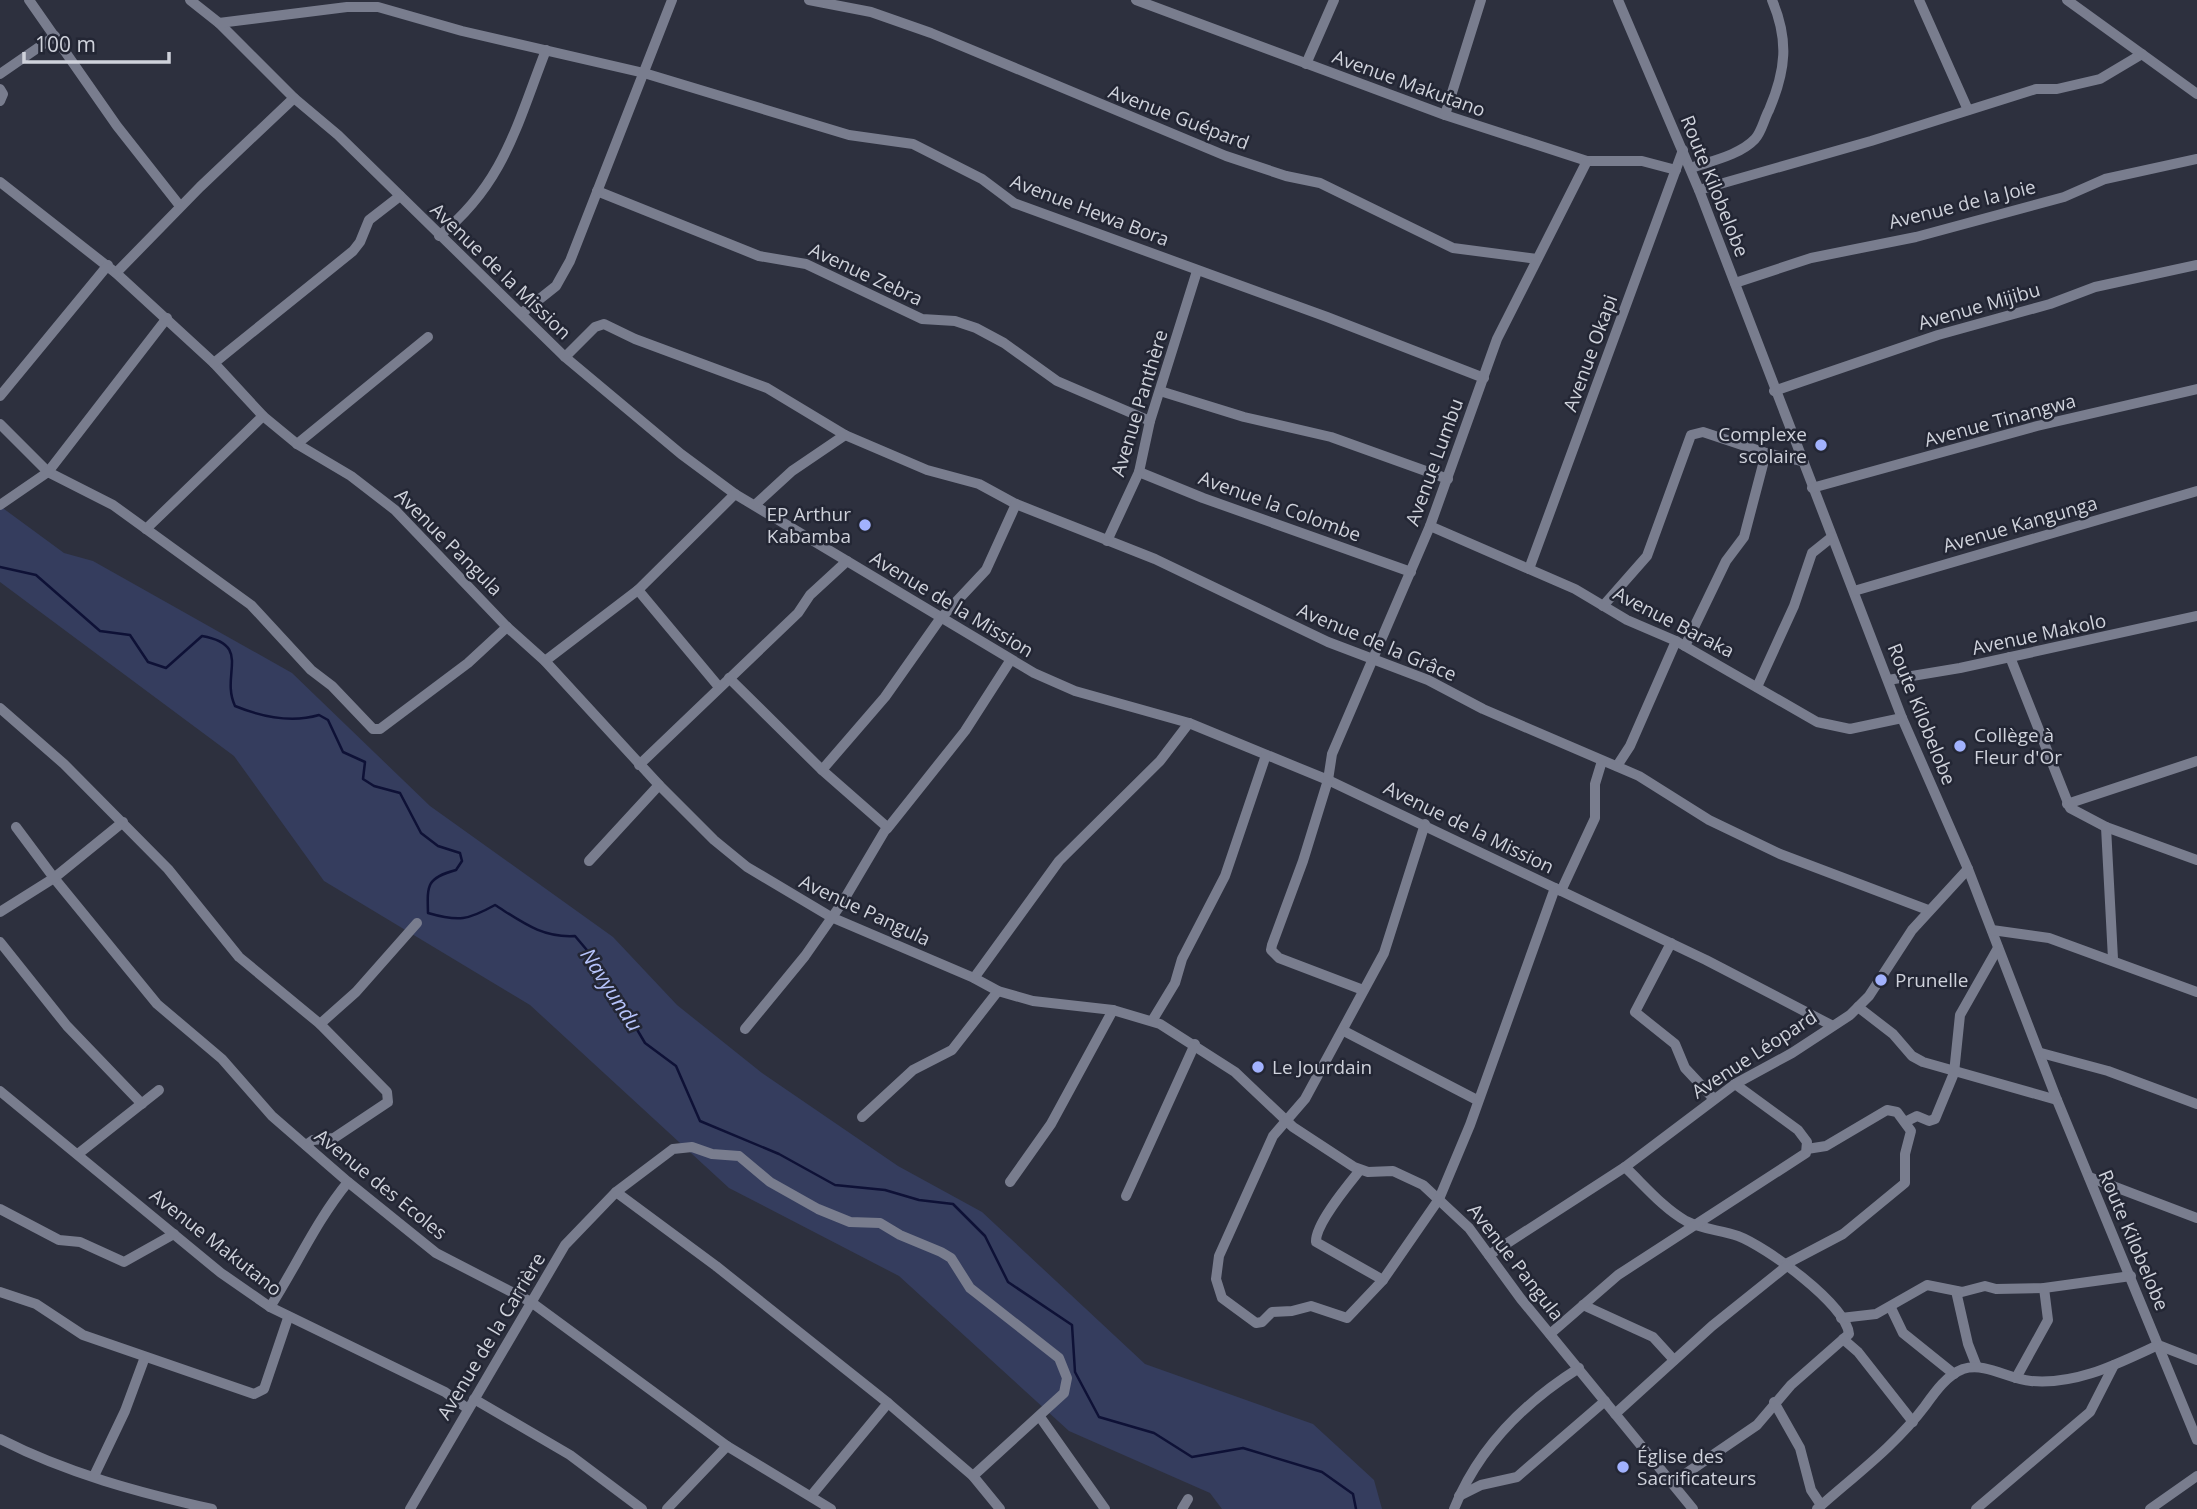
<svg xmlns="http://www.w3.org/2000/svg" width="2197" height="1509" font-family="'Open Sans',sans-serif">
<style>
.green{fill:#353d5e}
.lines{fill:none;stroke-linecap:round;stroke-linejoin:round}
.stream{stroke:#0e1136;stroke-width:2.5}
.minor{stroke:#797d8e;stroke-width:10}
.poi-dot{fill:#a2b2fd;stroke:#232634;stroke-width:2.5}
.labels{text-anchor:middle;stroke-width:5;stroke-linejoin:round;paint-order:stroke}
.street-label{font-size:19px;fill:#cfd2db;stroke:#232634}
.poi-label{font-size:19px;fill:#cfd2db;stroke:#232634;text-anchor:start}
.water-label{font-size:21px;font-style:italic;fill:#b6c3fb;stroke:#232634}
</style>
<rect width="100%" height="100%" fill="#2d303e"/>
<polygon class="green" points="0,506 64,553 93,561 292,673 430,806 613,937 677,1005 762,1073 898,1166 982,1212 1145,1364 1313,1424 1374,1480 1382,1509 1222,1509 1210,1493 1069,1431 899,1276 729,1188 530,1005 324,881 234,756 0,582"/>
<g class="lines">
<path class="stream" d="M 0,567 L 36,575 L 100,631 L 130,635 L 148,662 L 166,668 L 202,636 C 253,645 220,674 235,706 C 262,717 292,723 319,715 L 328,720 L 343,752 L 365,762 L 363,779 L 374,786 L 400,793 L 421,833 L 438,846 L 460,853 L 462,861 L 456,870 C 427,878 427,884 428,913 C 459,922 468,920 495,905 C 522,922 542,938 575,936 L 597,962 L 645,1043 L 676,1066 L 700,1121 L 779,1154 L 835,1185 L 885,1190 L 919,1200 L 953,1204 L 985,1236 L 1008,1282 L 1072,1325 L 1075,1372 L 1099,1417 L 1154,1433 L 1192,1457 L 1243,1448 L 1322,1472 L 1353,1494 L 1356,1509"/>
<g class="minor">
<polyline points="29,0 117,126 180,206"/>
<polyline points="190,0 219,23 294,98 338,135 565,357 681,454 735,494 1034,673 1075,691 1189,723 1328,780 1706,960 1831,1025"/>
<polyline points="809,0 871,12 931,33 1226,156 1286,176 1320,183 1453,248 1537,259"/>
<polyline points="1136,0 1445,115 1587,161 1642,161 1676,170"/>
<polyline points="1618,0 1699,190 1902,718 1968,869 2057,1100 2197,1440"/>
<polyline points="1919,0 1968,110"/>
<polyline points="2067,0 2197,94"/>
<polyline points="219,23 347,7 378,7 462,31 644,73 849,135 913,144 982,179 1014,203 1327,317 1484,378"/>
<polyline points="1306,64 1334,0"/>
<polyline points="0,74 55,36"/>
<polyline points="0,89 3,94 0,101"/>
<polyline points="1445,115 1481,0"/>
<path d="M 1691,168 C 1711,161 1740,155 1755,139 C 1762,131 1764,119 1769,110 C 1786,70 1789,40 1772,0"/>
<polyline points="0,182 116,273 214,363 263,416 297,444 351,476 395,510 507,627 545,661 659,785 714,840 747,867 831,917 974,978 998,991 1033,1001 1113,1010 1160,1024 1235,1072 1293,1127 1354,1167 1368,1172 1393,1171 1423,1185 1469,1228 1521,1299 1693,1509"/>
<polyline points="1699,190 1871,141 2036,89 2057,89 2100,79 2142,54"/>
<polyline points="597,191 759,256 806,264 922,319 955,321 976,328 1004,343 1057,381 1150,421"/>
<path d="M 439,236 C 504,184 517,124 546,50"/>
<polyline points="116,273 200,187 294,98"/>
<polyline points="1735,283 1811,258 1916,237 2064,197 2105,179 2197,159"/>
<polyline points="522,313 556,286 570,261 672,0"/>
<polyline points="565,357 595,327 604,324 635,339 767,388 845,435 927,470 979,484 1016,504 1155,559 1328,642 1428,680 1483,709 1639,776 1709,820 1780,854 1928,910"/>
<polyline points="214,363 353,251 360,242 369,220 400,196"/>
<polyline points="1160,391 1244,417 1331,437 1448,479"/>
<polyline points="1774,391 1938,335 2050,304 2095,287 2197,265"/>
<polyline points="0,396 108,265"/>
<polyline points="0,424 48,472 113,505 251,605 311,670 332,686 373,729 380,729 468,663 507,627"/>
<polyline points="297,444 428,337"/>
<polyline points="1139,472 1203,498 1411,572"/>
<polyline points="1812,488 2037,426 2197,389"/>
<polyline points="0,505 48,472 167,318"/>
<polyline points="755,505 792,471 845,435"/>
<polyline points="1430,526 1575,589 1627,620 1676,641 1817,722 1850,729 1902,718"/>
<polyline points="146,529 263,416"/>
<polyline points="1107,541 1139,472 1150,421 1197,271"/>
<polyline points="1529,569 1683,150"/>
<polyline points="638,590 719,687"/>
<polyline points="1854,591 2197,491"/>
<polyline points="1603,606 1647,556 1691,435 1703,432 1766,453"/>
<polyline points="1685,646 1726,561 1744,537 1766,453 1802,461"/>
<polyline points="2010,657 2070,808 2106,827 2197,860"/>
<polyline points="545,661 638,590 735,494"/>
<polyline points="729,678 822,770 887,827 842,903 805,956 745,1029"/>
<polyline points="1888,680 1960,668 2197,616"/>
<polyline points="1757,687 1794,606 1812,553 1832,537"/>
<polyline points="0,708 64,764 168,869 239,957 320,1024 387,1092 388,1102 334,1138 313,1140 306,1145"/>
<polyline points="639,765 798,613 810,595 847,561"/>
<polyline points="1617,766 1630,746 1676,641"/>
<polyline points="822,770 885,697 940,619 986,570 1016,504"/>
<polyline points="2067,804 2197,761"/>
<polyline points="1425,824 1384,953 1305,1099 1273,1136 1219,1256 1216,1279 1222,1298 1256,1323 1262,1322 1272,1312 1292,1311 1311,1306 1347,1318 1383,1280 1439,1199 1470,1125 1555,888"/>
<polyline points="16,827 54,878 157,1004 222,1059 272,1116 348,1182 436,1253 531,1302 727,1446 831,1509"/>
<polyline points="2106,827 2113,959"/>
<polyline points="887,829 965,731 1010,661"/>
<polyline points="589,861 659,785"/>
<polyline points="1561,891 1595,818 1595,784 1602,761"/>
<polyline points="0,912 54,878 123,822"/>
<polyline points="1992,930 2049,938 2197,992"/>
<polyline points="0,942 67,1026 142,1104"/>
<polyline points="1671,943 1635,1012 1675,1044 1685,1068 1713,1098"/>
<polyline points="974,978 1059,861 1160,761 1189,723"/>
<polyline points="1363,990 1279,958 1271,950 1272,945 1303,861 1328,780 1332,754 1430,526 1497,339 1587,161"/>
<polyline points="1858,1007 1893,1034 1912,1056 1923,1062 2057,1100"/>
<polyline points="1152,1021 1175,983 1182,959 1225,876 1266,755"/>
<polyline points="320,1024 356,992 417,923"/>
<polyline points="1344,1031 1477,1100"/>
<polyline points="2041,1053 2108,1071 2197,1104"/>
<polyline points="0,1091 221,1273 270,1307 445,1392 468,1409"/>
<polyline points="862,1117 913,1070 952,1050 998,991"/>
<polyline points="1907,1121 1917,1116 1929,1121 1935,1119 1954,1073 1960,1015 1998,948"/>
<polyline points="78,1154 159,1090"/>
<path d="M 1625,1167 C 1644,1185 1663,1208 1686,1221 C 1701,1229 1721,1230 1738,1236 C 1765,1246 1846,1304 1849,1334 L 1791,1385 L 1757,1425 L 1672,1483"/>
<path d="M 1360,1170 C 1348,1185 1315,1224 1316,1242 L 1383,1280"/>
<polyline points="2089,1177 2197,1218"/>
<polyline points="1010,1182 1051,1124 1113,1010"/>
<polyline points="616,1192 716,1266 888,1403 973,1476 1000,1509"/>
<polyline points="1126,1196 1195,1044"/>
<polyline points="0,1209 59,1240 80,1242 124,1262 174,1234"/>
<polyline points="1489,1255 1625,1167 1735,1084 1792,1053 1850,1015 1869,996 1912,930 1968,869"/>
<polyline points="1786,1264 1843,1234 1905,1183 1905,1154 1911,1131 1897,1112 1887,1110 1826,1146 1807,1149"/>
<polyline points="1956,1291 1968,1344 1977,1367"/>
<polyline points="0,1292 36,1304 83,1335 254,1394 264,1389 288,1318"/>
<polyline points="1583,1305 1653,1337 1674,1360"/>
<path d="M 270,1307 C 297,1265 316,1221 348,1182"/>
<polyline points="1891,1308 1903,1333 1954,1374"/>
<polyline points="1841,1318 1876,1314 1927,1285 1962,1292 1985,1286 1996,1289 2044,1288 2131,1276"/>
<polyline points="1550,1334 1618,1275 1806,1153 1807,1142 1798,1130 1735,1084"/>
<polyline points="1843,1339 1858,1352 1913,1422"/>
<polyline points="2016,1378 2048,1320 2044,1288"/>
<polyline points="474,1399 570,1455 642,1509"/>
<polyline points="1774,1402 1800,1448 1811,1490 1821,1505"/>
<polyline points="1615,1414 1712,1326 1788,1265"/>
<polyline points="1040,1417 1105,1509"/>
<path d="M 0,1439 C 66,1473 140,1493 212,1509"/>
<polyline points="94,1476 125,1411 145,1357"/>
<polyline points="811,1496 888,1403"/>
<polyline points="1459,1496 1481,1485 1517,1477 1605,1401"/>
<polyline points="410,1509 565,1245 616,1192 673,1149 692,1147 712,1154 739,1156 770,1182 818,1209 850,1222 880,1223 900,1235 941,1252 951,1258 970,1288 1059,1358 1067,1378 1064,1393 973,1476"/>
<polyline points="667,1509 727,1446"/>
<polyline points="1182,1509 1188,1499"/>
<path d="M 1454,1509 C 1478,1449 1525,1402 1579,1368"/>
<path d="M 1817,1509 C 1854,1476 1895,1446 1925,1406 C 1935,1392 1947,1375 1963,1369 C 1986,1362 2008,1379 2031,1381 C 2077,1385 2117,1364 2158,1345 L 2197,1360"/>
<polyline points="1976,1509 2090,1412 2114,1365"/>
<polyline points="2150,1509 2197,1476"/>
</g>
</g>
<g class="poi-dot">
<circle cx="1821" cy="445" r="7"/>
<circle cx="865" cy="525" r="7"/>
<circle cx="1960" cy="746" r="7"/>
<circle cx="1881" cy="980" r="7"/>
<circle cx="1258" cy="1067" r="7"/>
<circle cx="1623" cy="1467" r="7"/>
</g>
<g class="labels">
<g class="street-label">
<text transform="translate(1409 83) rotate(20)" y="7">Avenue Makutano</text>
<text transform="translate(1179 117) rotate(21)" y="7">Avenue Guépard</text>
<text transform="translate(1715 186) rotate(68)" y="7">Route Kilobelobe</text>
<text transform="translate(1962 204) rotate(-14)" y="7">Avenue de la Joie</text>
<text transform="translate(1090 210) rotate(21)" y="7">Avenue Hewa Bora</text>
<text transform="translate(501 271) rotate(44)" y="7">Avenue de la Mission</text>
<text transform="translate(866 274) rotate(25)" y="7">Avenue Zebra</text>
<text transform="translate(1979 306) rotate(-16)" y="7">Avenue Mijibu</text>
<text transform="translate(1590 353) rotate(-70)" y="7">Avenue Okapi</text>
<text transform="translate(1139 403) rotate(-73)" y="7">Avenue Panthère</text>
<text transform="translate(2000 420) rotate(-15)" y="7">Avenue Tinangwa</text>
<text transform="translate(1434 462) rotate(-70)" y="7">Avenue Lumbu</text>
<text transform="translate(1280 506) rotate(20)" y="7">Avenue la Colombe</text>
<text transform="translate(2020 524) rotate(-16)" y="7">Avenue Kangunga</text>
<text transform="translate(449 542) rotate(45)" y="7">Avenue Pangula</text>
<text transform="translate(952 604) rotate(31)" y="7">Avenue de la Mission</text>
<text transform="translate(1674 622) rotate(27)" y="7">Avenue Baraka</text>
<text transform="translate(2039 634) rotate(-12)" y="7">Avenue Makolo</text>
<text transform="translate(1377 642) rotate(23)" y="7">Avenue de la Grâce</text>
<text transform="translate(1922 714) rotate(68)" y="7">Route Kilobelobe</text>
<text transform="translate(1469 827) rotate(26)" y="7">Avenue de la Mission</text>
<text transform="translate(865 910) rotate(25)" y="7">Avenue Pangula</text>
<text transform="translate(1754 1054) rotate(-33)" y="7">Avenue Léopard</text>
<text transform="translate(381 1184) rotate(39)" y="7">Avenue des Ecoles</text>
<text transform="translate(2134 1240) rotate(67)" y="7">Route Kilobelobe</text>
<text transform="translate(216 1242) rotate(38)" y="7">Avenue Makutano</text>
<text transform="translate(1516 1262) rotate(52)" y="7">Avenue Pangula</text>
<text transform="translate(491 1336) rotate(-59)" y="7">Avenue de la Carrière</text>
</g>
<g class="poi-label">
<text x="1807" y="441" text-anchor="end">Complexe<tspan x="1807" dy="22">scolaire</tspan></text>
<text x="851" y="521" text-anchor="end">EP Arthur<tspan x="851" dy="22">Kabamba</tspan></text>
<text x="1974" y="742">Collège à<tspan x="1974" dy="22">Fleur d'Or</tspan></text>
<text x="1895" y="987">Prunelle</text>
<text x="1272" y="1074">Le Jourdain</text>
<text x="1637" y="1463">Église des<tspan x="1637" dy="22">Sacrificateurs</tspan></text>
</g>
<g class="water-label">
<text transform="translate(611 990) rotate(57)" y="7">Navyundu</text>
</g>
</g>
<path d="M24 52v10h145v-10" fill="none" stroke="#cfd2db" stroke-width="3.5"/>
<text x="35" y="52" font-size="21" fill="#cfd2db" stroke="#232634" stroke-width="5" paint-order="stroke">100 m</text>
</svg>
